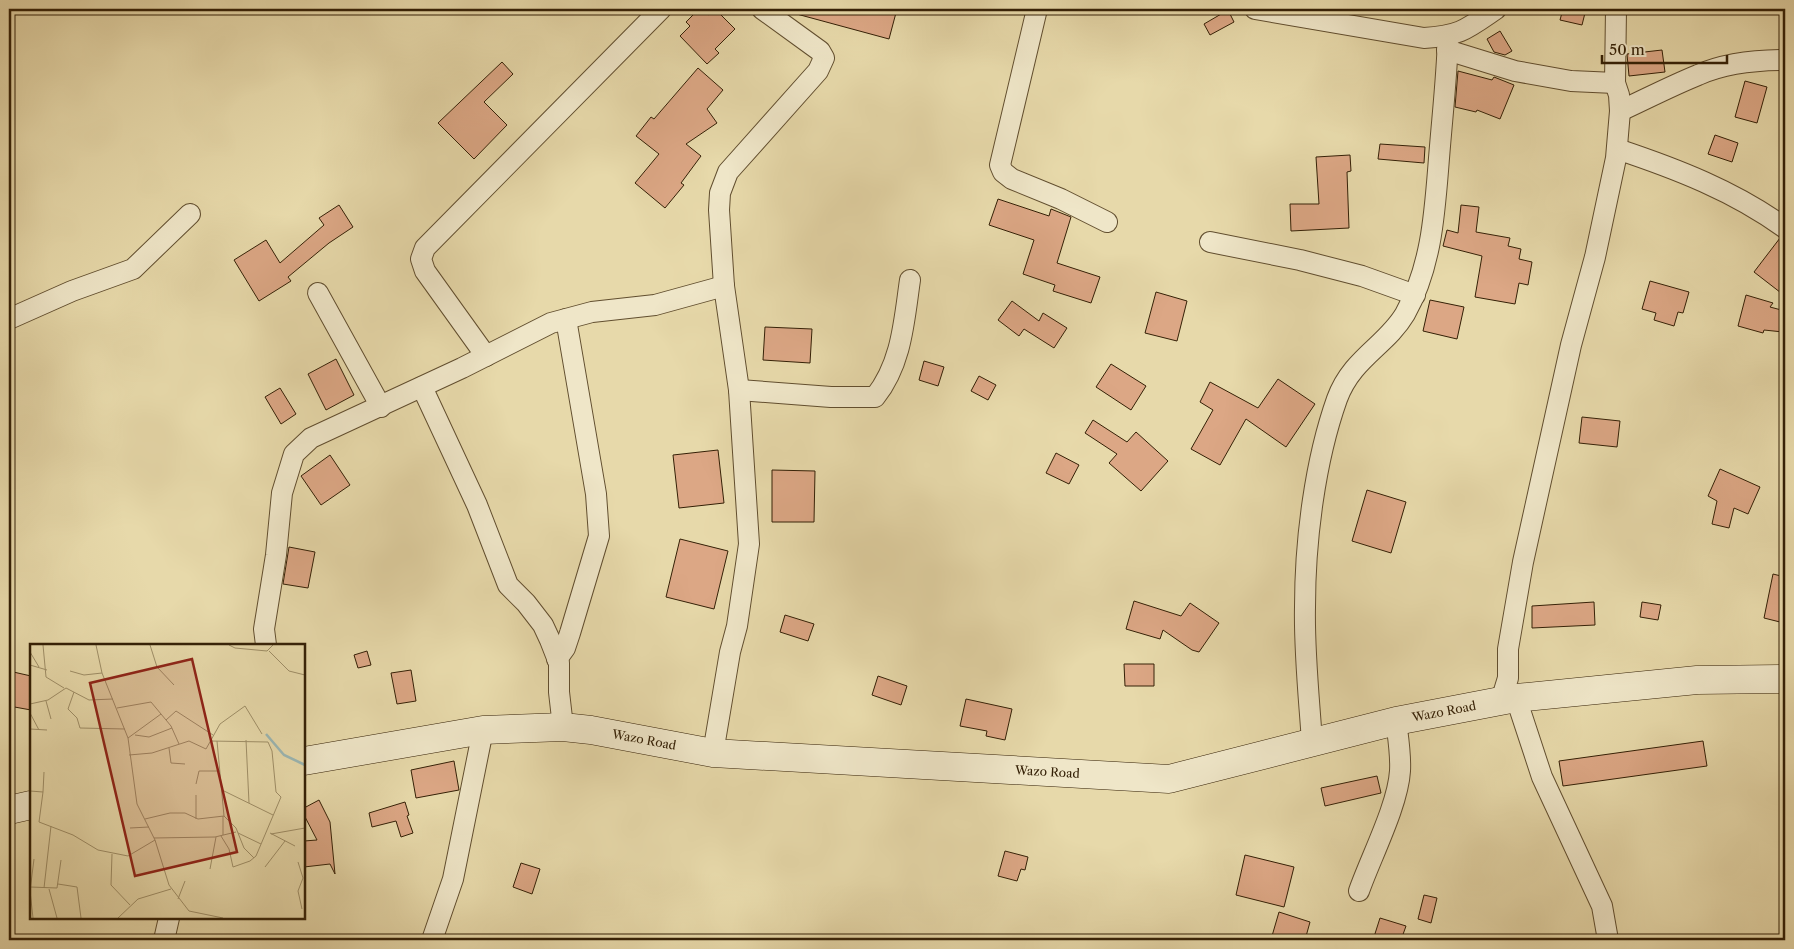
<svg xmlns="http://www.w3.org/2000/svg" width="1794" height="949" font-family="'Libre Caslon Text',serif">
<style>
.building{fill:#dca785;stroke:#342006}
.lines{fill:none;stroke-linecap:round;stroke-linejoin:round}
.minor-casing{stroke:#614e2f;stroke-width:22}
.secondary-casing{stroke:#342006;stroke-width:29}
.minor{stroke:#efe6c8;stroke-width:20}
.secondary{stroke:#efe6c8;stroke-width:28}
.labels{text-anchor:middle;stroke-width:4.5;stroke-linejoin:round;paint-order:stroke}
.street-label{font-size:12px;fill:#342006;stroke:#efe6c8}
.inset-river{fill:none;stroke:#9bb7b4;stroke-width:2.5}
.inset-road{fill:none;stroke:#9f8f68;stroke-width:1}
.view{fill:#8f2418;fill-opacity:0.15;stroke:#8f2418;stroke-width:2.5}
.inset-edge{fill:none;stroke:#342006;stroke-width:2.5}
</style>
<rect width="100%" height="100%" fill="#e7d9aa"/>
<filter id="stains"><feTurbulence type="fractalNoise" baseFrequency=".004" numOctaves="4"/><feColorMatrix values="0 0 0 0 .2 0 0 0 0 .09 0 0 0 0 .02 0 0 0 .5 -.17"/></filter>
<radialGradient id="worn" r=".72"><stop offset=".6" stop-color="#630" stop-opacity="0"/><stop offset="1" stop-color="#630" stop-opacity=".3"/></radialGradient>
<g class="building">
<polygon points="699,9 702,9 708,15 715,9 735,29 715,49 719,53 707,64 680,36 690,26 686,22"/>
<polygon points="794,9 897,9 889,39 793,13"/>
<polygon points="1563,9 1586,9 1582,25 1560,20"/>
<polygon points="1228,10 1234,22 1210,35 1204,24"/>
<polygon points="1500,31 1512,51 1505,55 1494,52 1487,39"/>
<polygon points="1662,50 1665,72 1629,76 1627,54"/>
<polygon points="502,62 513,74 484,102 507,125 474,159 438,123"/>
<polygon points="698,68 723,90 707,109 717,123 686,144 701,156 681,183 684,185 665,208 635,183 659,154 636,136 651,117 654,119"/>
<polygon points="1458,71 1492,80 1494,77 1514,85 1500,119 1477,110 1476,112 1455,107"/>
<polygon points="1745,81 1767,87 1757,123 1735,117"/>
<polygon points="1715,135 1738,143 1732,162 1708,154"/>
<polygon points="1380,144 1425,147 1424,163 1378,159"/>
<polygon points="1350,155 1351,171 1347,172 1349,228 1291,231 1290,204 1319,204 1316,157"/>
<polygon points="998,199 1049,216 1051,209 1071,217 1057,263 1100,277 1091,303 1053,291 1055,285 1023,274 1034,240 989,225"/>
<polygon points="339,205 353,227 329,243 288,277 291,281 259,301 234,260 266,240 280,263 324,225 319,218"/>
<polygon points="1461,205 1479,207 1476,232 1510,238 1508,246 1521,249 1519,259 1532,262 1528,285 1519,283 1515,304 1475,297 1482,256 1443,246 1447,230 1458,233"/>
<polygon points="1780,238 1785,240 1785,296 1754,272"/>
<polygon points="1650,281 1689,292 1683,313 1678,312 1674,326 1654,320 1656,313 1642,309"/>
<polygon points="1156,292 1187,301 1177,341 1145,333"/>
<polygon points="1746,295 1773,303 1770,307 1785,311 1783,332 1764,330 1763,333 1738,326"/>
<polygon points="1430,300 1464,307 1457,339 1423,331"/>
<polygon points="1012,301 1039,321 1043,313 1067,328 1054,348 1024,329 1019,336 998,320"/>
<polygon points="765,327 812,329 810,363 763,360"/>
<polygon points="336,359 354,395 326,410 308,374"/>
<polygon points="924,361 944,367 938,386 919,380"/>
<polygon points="1111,364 1146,386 1131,410 1096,387"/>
<polygon points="979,376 996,385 988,400 971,391"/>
<polygon points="1278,379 1315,404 1286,447 1246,419 1220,465 1191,449 1213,410 1200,402 1210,382 1258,408"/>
<polygon points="280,388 296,414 281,424 265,397"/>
<polygon points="1582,417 1620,421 1617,447 1579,443"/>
<polygon points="1093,420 1127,442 1136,432 1168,461 1141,491 1109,463 1117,454 1085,433"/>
<polygon points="718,450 724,503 679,508 673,455"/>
<polygon points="1056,453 1079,465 1069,484 1046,473"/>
<polygon points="330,455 350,485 321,505 301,476"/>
<polygon points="1720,469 1760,487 1748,514 1734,508 1729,528 1712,524 1717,501 1708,496"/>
<polygon points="772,470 815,471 814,522 772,522"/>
<polygon points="1367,490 1406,502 1391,553 1352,541"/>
<polygon points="680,539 728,551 714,609 666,597"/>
<polygon points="289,547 315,552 308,588 283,584"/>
<polygon points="1773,574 1785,577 1784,623 1764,618"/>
<polygon points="1134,601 1181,616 1190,603 1219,623 1199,652 1192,650 1163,630 1160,639 1126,629"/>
<polygon points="1594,602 1595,625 1532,628 1532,606"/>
<polygon points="1642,602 1661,605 1658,620 1640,617"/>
<polygon points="785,615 814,624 808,641 780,632"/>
<polygon points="367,651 371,665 358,668 354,655"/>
<polygon points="1124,664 1154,664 1154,686 1125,686"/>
<polygon points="411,670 416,701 397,704 391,673"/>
<polygon points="9,671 31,676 31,710 9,706"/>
<polygon points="878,676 907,686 901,705 872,695"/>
<polygon points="966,699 1012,709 1005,740 986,736 987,731 960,726"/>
<polygon points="1703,741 1707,766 1563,786 1559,761"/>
<polygon points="454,761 459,790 416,798 411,770"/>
<polygon points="1377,776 1381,793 1325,806 1321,788"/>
<polygon points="319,800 330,822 335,874 330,864 304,867 304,841 317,840 304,815 304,808"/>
<polygon points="405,802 409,815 407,816 413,833 401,837 396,821 372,827 369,813"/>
<polygon points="1005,851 1028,857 1025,870 1021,869 1017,881 998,876"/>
<polygon points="1245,855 1294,867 1284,907 1236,895"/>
<polygon points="521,863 540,869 532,894 513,887"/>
<polygon points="1424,895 1437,898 1431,923 1418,919"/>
<polygon points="1279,912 1310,922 1305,940 1284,940 1272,936"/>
<polygon points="1380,918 1406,926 1401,940 1373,940"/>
</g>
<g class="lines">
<g class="minor-casing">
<g id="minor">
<polyline points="1037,9 1000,165 1003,172 1012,179 1061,199 1107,222"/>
<path d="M 1255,9 L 1424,38 C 1460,36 1467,29 1496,9"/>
<polyline points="1447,50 1515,71 1571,81 1615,83"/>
<path d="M 1620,111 C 1646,99 1671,86 1698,75 C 1725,63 1756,60 1785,60"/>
<path d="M 1617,149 C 1677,169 1734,191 1785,228"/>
<polyline points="1210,242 1300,260 1362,276 1415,295"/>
<polyline points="318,293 381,407"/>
<polyline points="9,319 72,291 133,269 190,214"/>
<polyline points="486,356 425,271 421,259 425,248 661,9"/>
<polyline points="422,387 477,505 508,585 526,603 543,625 550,640 559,663 559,692 563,727"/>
<path d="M 739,390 L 831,397 L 875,397 C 902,363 904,321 910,280"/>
<polyline points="266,645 264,629 276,555 282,493 294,454 311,438 462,368 551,323 592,312 655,305 724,286"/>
<polyline points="557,659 565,648 570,633 599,536 596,494 566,319"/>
<polyline points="1516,698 1542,777 1602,906 1608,940"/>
<polyline points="1501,701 1508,678 1508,649 1523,562 1571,345 1595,257 1616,158 1620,111 1619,95 1615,83 1616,9"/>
<path d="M 1312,742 C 1309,697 1304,651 1305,607 C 1305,540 1315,461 1337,399 C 1352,358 1386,346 1405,314 C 1434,262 1435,204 1440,146 C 1443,110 1447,73 1448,37"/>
<polyline points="713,753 730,652 737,626 749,544 739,390 724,286 719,210 720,193 728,172 818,71 824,58 820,51 762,9"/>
<path d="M 1359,891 C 1371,857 1398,805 1400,771 C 1401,754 1398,737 1396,721"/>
<polyline points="164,940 169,918"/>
<polyline points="432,940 453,879 483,730"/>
</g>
</g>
<g class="secondary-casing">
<g id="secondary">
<path id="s1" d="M 304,761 L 483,730 L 563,727 L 591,730 L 713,753 L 1169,779 L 1396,721 L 1516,698 L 1697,680 L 1785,679"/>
<polyline points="9,810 31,805"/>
</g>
</g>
<use href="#minor" class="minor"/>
<use href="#secondary" class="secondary"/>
</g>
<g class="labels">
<g class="street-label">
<text dy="4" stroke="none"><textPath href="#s1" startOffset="1154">Wazo Road</textPath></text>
<text dy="4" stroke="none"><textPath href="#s1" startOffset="344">Wazo Road</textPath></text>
<text dy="4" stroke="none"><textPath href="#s1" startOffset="749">Wazo Road</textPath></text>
</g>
</g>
<g transform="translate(30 644)">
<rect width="275" height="275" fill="#e7d9aa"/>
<path class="inset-river" d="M 236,90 L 254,111 L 275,121"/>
<path class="inset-road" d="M 13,1 L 16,33 L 34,44M 66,1 L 72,29 L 98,94 L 107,160 L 125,196 L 139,241 L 159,267 L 193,274M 120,1 L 127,23 L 144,41M 199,1 L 205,4 L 237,7 L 243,1M 239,7 L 259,27 L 275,31M 0,8 L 9,23M 0,21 L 17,26M 40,27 L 54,31 L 72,29M 44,48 L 38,65 L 47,74 L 50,84 L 95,85M 16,57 L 21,75M 0,60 L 18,56 L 36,44 L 59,56 L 83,55M 87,64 L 121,58 L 141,82 L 149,100M 0,69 L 9,86M 136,76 L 146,67 L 183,91M 0,85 L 17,86M 105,91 L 119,93 L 142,84M 98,94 L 131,70M 216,96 L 219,159M 180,97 L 238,98 L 242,107 L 246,148 L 251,153 L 226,212 L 220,217 L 203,223 L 199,205 L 191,192M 187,97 L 194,172 L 206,184 L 214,204 L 224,214M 139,104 L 141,119 L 155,120M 99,111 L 122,109 L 159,97 L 176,105 L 190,80 L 215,62 L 232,90M 166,140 L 169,127 L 190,127M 192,146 L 243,171M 0,147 L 13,148 L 9,178 L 43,191 L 68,206 L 98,212 L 125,196M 13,148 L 14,128M 193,172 L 193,191M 115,175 L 140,169 L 155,169 L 168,175 L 194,172M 166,175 L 166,151M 100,184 L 119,183M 208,189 L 231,200M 240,189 L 265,202M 241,190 L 275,184M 124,194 L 185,193 L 206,188M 82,210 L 81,241 L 100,261M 268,218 L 273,234 L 268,247 L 272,265M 235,223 L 255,197M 180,225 L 186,193M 28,240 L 47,243 L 51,274M 0,243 L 27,244 L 31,216M 14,244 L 21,182M 19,245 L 27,274M 148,255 L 155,237M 3,274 L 0,247 L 4,215M 88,274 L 108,255 L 141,245"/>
<path class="view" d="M 162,15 L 207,208 L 105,232 L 60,39 Z"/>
<rect width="275" height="275" class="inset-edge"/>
</g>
<rect width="1794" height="949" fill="none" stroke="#e7d9aa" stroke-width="30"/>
<rect x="10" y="10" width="1774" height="929" fill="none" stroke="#342006" stroke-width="2.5"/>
<rect x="15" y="15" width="1764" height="919" fill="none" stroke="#342006"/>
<path d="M1602 55v8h125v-8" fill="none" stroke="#342006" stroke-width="2.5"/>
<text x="1609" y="55" font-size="15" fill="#342006" stroke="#efe6c8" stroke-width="4" paint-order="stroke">50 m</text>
<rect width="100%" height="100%" filter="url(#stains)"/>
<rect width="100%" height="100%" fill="url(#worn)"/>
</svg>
